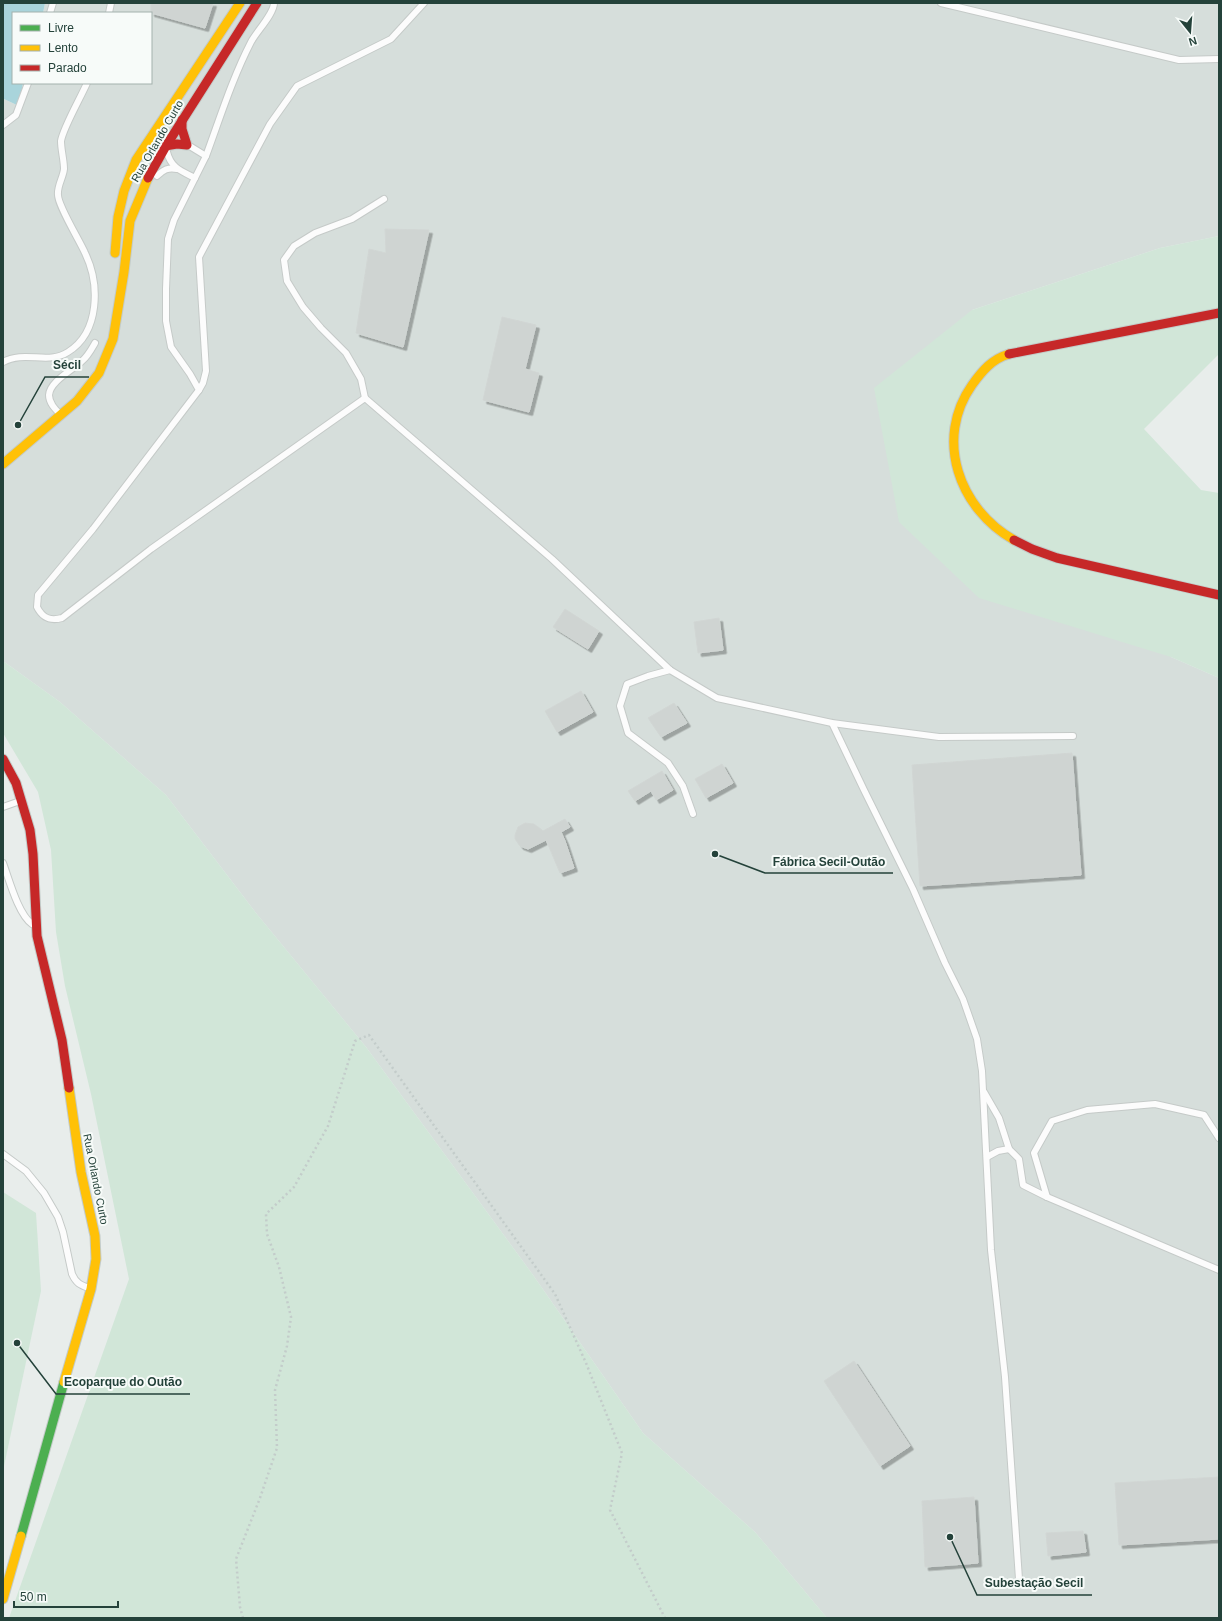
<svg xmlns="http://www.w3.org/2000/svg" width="1222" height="1621" font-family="Helvetica,sans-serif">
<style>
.built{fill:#d6dedb}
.green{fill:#d1e6d8}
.water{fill:#a9d4db}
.building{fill:#cfd4d2;stroke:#d1d6d4;filter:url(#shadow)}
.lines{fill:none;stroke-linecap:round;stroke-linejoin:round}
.lane-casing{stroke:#c5cac8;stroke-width:8}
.fast-casing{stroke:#c3cbc8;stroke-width:11}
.slow-casing{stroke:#c3cbc8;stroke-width:11}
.jam-casing{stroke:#c3cbc8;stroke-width:11}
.path{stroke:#c3ccca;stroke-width:2.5;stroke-dasharray:2 3;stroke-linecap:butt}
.lane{stroke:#fcfcfc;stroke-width:6}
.fast{stroke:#4caf50;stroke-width:9}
.slow{stroke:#ffc107;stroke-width:9}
.jam{stroke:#c62828;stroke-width:9}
.labels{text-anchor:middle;stroke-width:4;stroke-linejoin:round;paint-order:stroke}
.street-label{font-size:11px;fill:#24423a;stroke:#f7fbf9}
.leader{fill:none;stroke:#24423a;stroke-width:1.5}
.callout-dot{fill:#24423a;stroke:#f7fbf9;stroke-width:1.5}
.callout-label{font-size:12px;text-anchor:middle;font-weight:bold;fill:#24423a;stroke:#f7fbf9;stroke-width:4;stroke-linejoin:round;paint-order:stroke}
</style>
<defs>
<filter id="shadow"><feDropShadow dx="3.5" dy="3.5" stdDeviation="0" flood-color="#0004"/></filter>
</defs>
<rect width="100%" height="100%" fill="#e8edeb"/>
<polygon class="built" points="45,3 1219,3 1219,236 1160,248 972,310 1171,657 1219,678 1219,1618 827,1618 755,1532 643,1433 533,1275 366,1047 256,913 166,795 60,702 3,661 3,100 4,99 19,106 23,83 151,83 151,13 43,13"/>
<g class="green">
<polygon points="1219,236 1219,354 1144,429 1201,490 1219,493 1219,678 1171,657 979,598 899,522 874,388 972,310 1160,248"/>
<polygon points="3,661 60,702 166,795 256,913 366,1047 533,1275 643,1433 755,1532 827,1618 9,1618 129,1279 91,1094 65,986 56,932 51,850 38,792 3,733"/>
<polygon points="3,1192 36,1213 41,1291 3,1471"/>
</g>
<polygon class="water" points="3,3 45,3 43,13 13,13 13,83 23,83 19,106 4,99 3,100"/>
<g class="building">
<polygon points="151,3 213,3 205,28 151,13"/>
<polygon points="385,229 429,230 403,347 356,333 369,249 386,253"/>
<polygon points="502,317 536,325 525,369 539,373 529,412 483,400"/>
<polygon points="565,609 599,631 588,649 553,627"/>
<polygon points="719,618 723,650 698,653 694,622"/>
<polygon points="581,691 593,712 557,732 545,711"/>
<polygon points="674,703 687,723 661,737 648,718"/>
<polygon points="1072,753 1081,875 920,886 912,765"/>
<polygon points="722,764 733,783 706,798 695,779"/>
<polygon points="662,771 673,790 656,800 651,791 635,801 628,791"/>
<polygon points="565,819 570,827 561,832 565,841 574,868 560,873 546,840 528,849 520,846 515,839 515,835 518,827 525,823 534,824 543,831"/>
<polygon points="854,1361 910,1446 880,1466 824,1381"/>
<polygon points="1219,1477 1219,1539 1119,1545 1115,1483"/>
<polygon points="974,1497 978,1563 925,1567 922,1501"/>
<polygon points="1083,1531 1086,1552 1048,1556 1046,1533"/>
</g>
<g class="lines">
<g class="lane-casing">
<g id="lane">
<polyline points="941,3 1179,60 1219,59"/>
<polyline points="50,13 53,3"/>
<polyline points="109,13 111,3"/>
<polyline points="3,125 16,115 28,83"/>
<path d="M 188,145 L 206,156 L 174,220 L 168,239 L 166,289 L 166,321 L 171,347 L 190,374 L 199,390 L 93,529 L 38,595 L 37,607 C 43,619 51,621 62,618 L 151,549 L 365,398 L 552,559 L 670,670 L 717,698 L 832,723 L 939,737 L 1073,736"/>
<path d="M 167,152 C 171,168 181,171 195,178"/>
<path d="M 206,156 C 220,118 232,79 251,42 C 256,32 274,14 274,3"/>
<path d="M 157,176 C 163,170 168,167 177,169"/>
<path d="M 3,362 C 25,350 48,365 68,352 C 100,332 100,284 85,253 C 80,241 58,206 58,195 C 57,186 63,178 64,169 C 64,160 61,150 61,141 C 63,128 81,97 87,83"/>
<polyline points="199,390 203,383 206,371 199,257 270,124 297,86 391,39 424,3"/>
<polyline points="365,398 361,379 346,353 321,328 303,307 287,281 284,260 294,246 315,233 352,219 384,199"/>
<path d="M 60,414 C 55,409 49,403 49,395 C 50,381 73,370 82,361 C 88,356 91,350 95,343"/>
<polyline points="670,670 648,676 627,684 620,706 628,733 668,763 683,786 693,814"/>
<polyline points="832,723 864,790 913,889 945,963 963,999 977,1039 982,1071 991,1250 1005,1377 1019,1579"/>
<polyline points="3,807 20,801"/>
<path d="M 3,863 C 9,879 18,914 32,924"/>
<polyline points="984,1092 999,1118 1009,1149 1019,1159 1023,1185 1047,1197 1219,1270"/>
<path d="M 3,1154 L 26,1171 L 44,1193 L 58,1217 L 63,1232 L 72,1274 C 76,1283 80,1285 89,1288"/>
<polyline points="987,1157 998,1151 1009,1149"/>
<polyline points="1047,1197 1034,1153 1052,1121 1087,1110 1155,1104 1204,1115 1219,1138"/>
</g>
</g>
<g class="fast-casing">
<polyline id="fast" points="21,1536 64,1382"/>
</g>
<g class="slow-casing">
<g id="slow">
<polyline points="115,253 118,217 124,191 136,160 240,3"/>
<path d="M 1009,354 C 992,359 982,371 972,385 C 934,439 959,509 1014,540"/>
<polyline points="3,464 77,401 99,373 113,339 124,272 130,221 148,178"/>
<polyline points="64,1382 91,1289 96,1259 95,1236 81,1172 69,1088"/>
<polyline points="3,1599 21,1536"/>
</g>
</g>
<g class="jam-casing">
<g id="jam">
<polyline points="159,147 177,144 187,145 182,129 182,120"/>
<polyline points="148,178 166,146 257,3"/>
<polyline points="1009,354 1219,313"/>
<polyline points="1014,540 1032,549 1057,558 1219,595"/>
<polyline points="3,759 16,783 30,830 33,854 37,936 62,1040 69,1088"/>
</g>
</g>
<polyline class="path" points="243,1618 240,1607 236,1559 260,1498 277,1448 275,1390 287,1346 291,1317 279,1267 267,1234 266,1214 294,1187 328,1126 355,1041 369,1035 555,1294 586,1363 622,1453 610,1510 665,1618"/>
<use href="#lane" class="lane"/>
<use href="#fast" class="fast"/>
<use href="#slow" class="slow"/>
<use href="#jam" class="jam"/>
</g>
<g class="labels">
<g class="street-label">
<text transform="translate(157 141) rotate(-60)" y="4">Rua Orlando Curto</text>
<text transform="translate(96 1179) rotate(79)" y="4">Rua Orlando Curto</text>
</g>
</g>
<path class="leader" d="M18 425L45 377H89M715 854L765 873H893M17 1343L56 1394H190M950 1537L977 1595H1092"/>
<g class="callout-dot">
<circle cx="18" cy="425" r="4"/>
<circle cx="715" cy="854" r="4"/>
<circle cx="17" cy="1343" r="4"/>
<circle cx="950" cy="1537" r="4"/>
</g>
<g class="callout-label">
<text x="67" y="369">Sécil</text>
<text x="829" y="866">Fábrica Secil-Outão</text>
<text x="123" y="1386">Ecoparque do Outão</text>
<text x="1034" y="1587">Subestação Secil</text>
</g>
<rect width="1222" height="1621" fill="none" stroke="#24423a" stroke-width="8"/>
<rect x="12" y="12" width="140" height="72" fill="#f7fbf9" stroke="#a3b1ad"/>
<rect x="20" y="25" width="20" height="6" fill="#4caf50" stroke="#a3b1ad"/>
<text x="48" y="32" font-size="12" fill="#24423a">Livre</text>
<rect x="20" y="45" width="20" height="6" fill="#ffc107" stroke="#a3b1ad"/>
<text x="48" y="52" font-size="12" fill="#24423a">Lento</text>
<rect x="20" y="65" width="20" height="6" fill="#c62828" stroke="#a3b1ad"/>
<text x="48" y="72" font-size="12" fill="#24423a">Parado</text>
<g transform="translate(1190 32) rotate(163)" stroke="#f7fbf9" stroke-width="3" paint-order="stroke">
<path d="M0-3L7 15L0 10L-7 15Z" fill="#24423a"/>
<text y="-6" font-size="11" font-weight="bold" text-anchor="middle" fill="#24423a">N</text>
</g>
<path d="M14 1601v6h104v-6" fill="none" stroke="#24423a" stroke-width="2"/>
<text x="20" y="1601" font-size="12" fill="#24423a" stroke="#f7fbf9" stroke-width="3" paint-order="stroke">50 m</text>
</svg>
